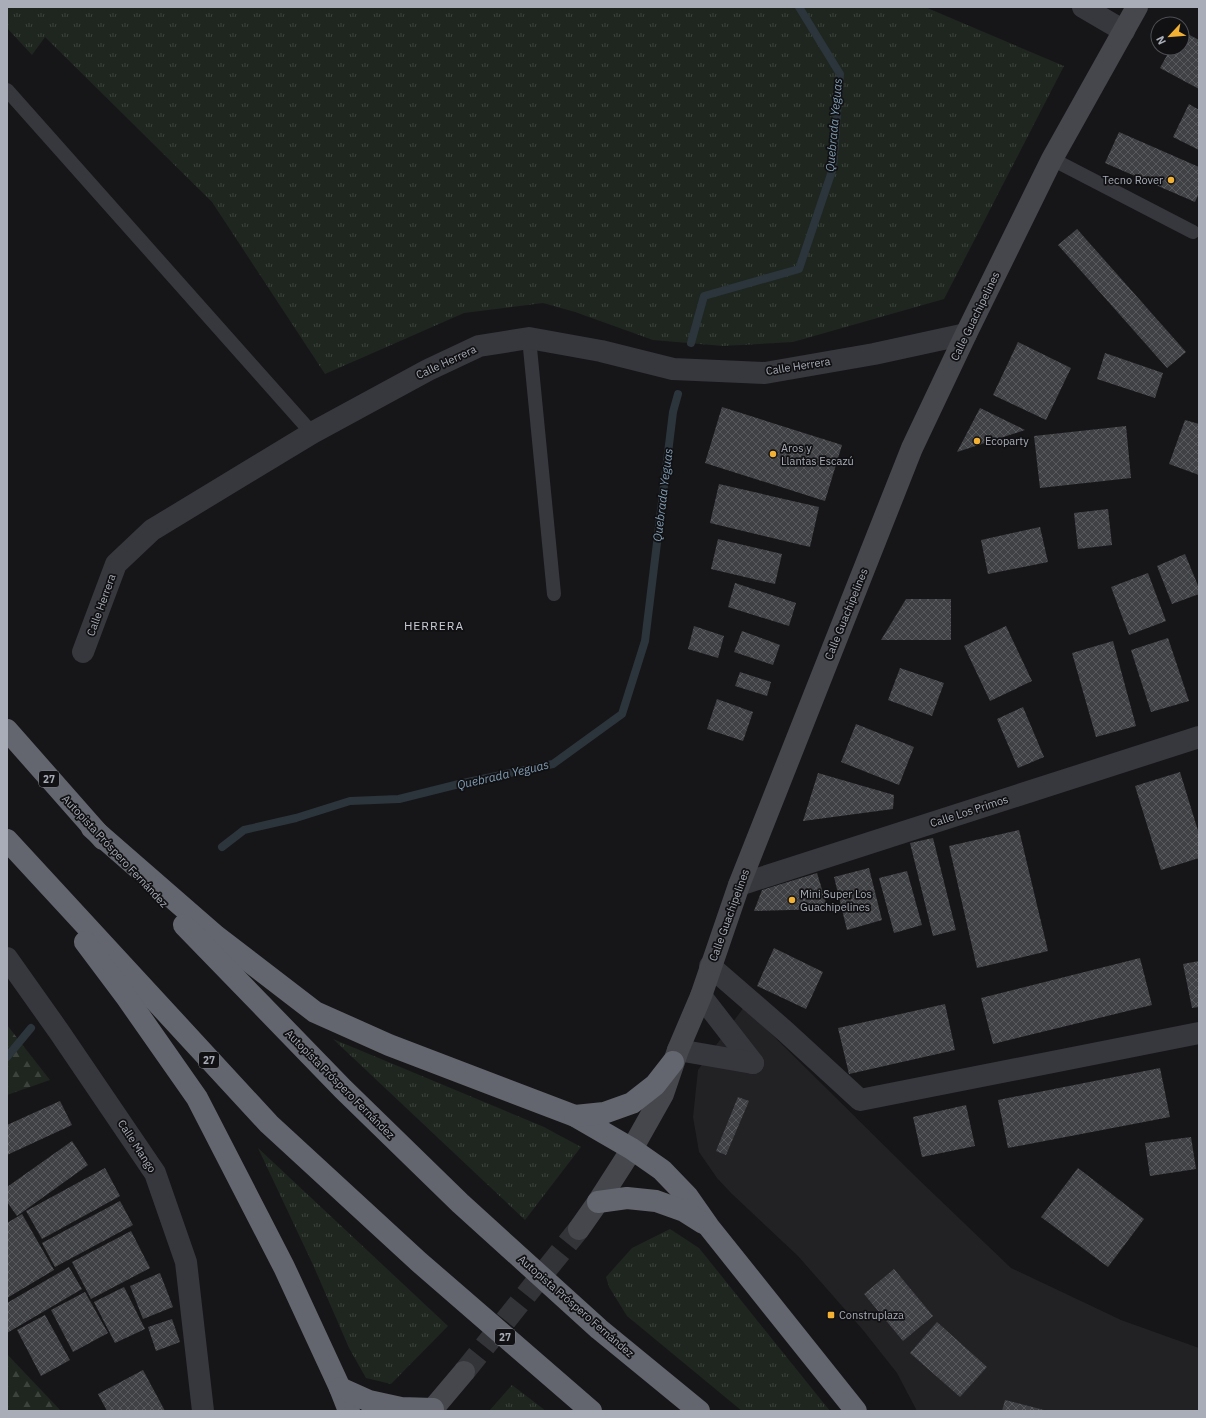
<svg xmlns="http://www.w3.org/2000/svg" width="1206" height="1418" font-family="'IBM Plex Sans',sans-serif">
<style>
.built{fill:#222225}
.grass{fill:url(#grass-tufts)}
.forest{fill:url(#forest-firs)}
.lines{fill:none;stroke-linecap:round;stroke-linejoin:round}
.stream{stroke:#2c353c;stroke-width:8}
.building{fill:url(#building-cross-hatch)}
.secondary-tunnel{stroke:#333438;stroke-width:22;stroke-dasharray:22 11;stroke-linecap:butt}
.lane{stroke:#37383d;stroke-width:14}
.street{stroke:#37383d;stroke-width:22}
.secondary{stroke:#45474d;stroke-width:22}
.highway{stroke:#63666e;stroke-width:22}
.poi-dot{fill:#f2b134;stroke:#111113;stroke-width:1.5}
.labels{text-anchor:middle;stroke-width:3.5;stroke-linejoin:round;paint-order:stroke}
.shield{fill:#111113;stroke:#7b7e86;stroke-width:1}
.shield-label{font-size:10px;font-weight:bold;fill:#a8adb8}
.poi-label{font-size:11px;fill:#a8adb8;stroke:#111113;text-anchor:start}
.street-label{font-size:11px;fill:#a8adb8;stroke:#111113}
.water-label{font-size:12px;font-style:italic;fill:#7f9bb3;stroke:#111113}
.neighbourhood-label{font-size:12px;letter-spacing:1px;fill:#c9ccd4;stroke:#111113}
</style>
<defs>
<pattern id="grass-tufts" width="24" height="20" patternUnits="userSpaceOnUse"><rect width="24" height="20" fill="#1e261f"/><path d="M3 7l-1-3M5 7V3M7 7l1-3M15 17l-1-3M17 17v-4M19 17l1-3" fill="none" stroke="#3c433d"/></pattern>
<pattern id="forest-firs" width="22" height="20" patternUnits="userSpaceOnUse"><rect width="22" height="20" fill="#1e261f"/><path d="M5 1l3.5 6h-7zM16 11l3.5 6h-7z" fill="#3c433d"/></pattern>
<pattern id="building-cross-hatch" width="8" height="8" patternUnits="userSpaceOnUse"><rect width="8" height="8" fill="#404145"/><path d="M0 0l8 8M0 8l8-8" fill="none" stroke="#595a5e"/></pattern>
</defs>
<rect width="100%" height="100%" fill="#161618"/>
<polygon class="built" points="744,1007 917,1178 1011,1268 1121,1320 1199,1348 1199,1411 917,1411 897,1373 863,1330 798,1256 731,1193 717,1178 699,1152 693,1117 698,1070"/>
<g class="grass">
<polygon points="7,7 925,7 1064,66 944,299 793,342 723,346 653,340 575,312 543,303 464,313 325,374 212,202 45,37 32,55 7,28"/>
<polygon points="333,1039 544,1127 581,1147 525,1220"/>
<polygon points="258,1148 448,1326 391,1384 366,1378 349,1348 314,1267"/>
<polygon points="670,1229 699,1248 830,1411 742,1411 627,1316 609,1287 606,1277 632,1248"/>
<polygon points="512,1385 546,1411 489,1411"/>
</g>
<g class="forest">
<polygon points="7,1025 50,1080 7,1095"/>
<polygon points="7,1354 61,1411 7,1411"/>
</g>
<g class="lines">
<g class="stream">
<polyline points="691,343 704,296 799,269 833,168 840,74 799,7"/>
<polyline points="222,847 244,830 296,818 350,801 399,799 463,783 553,764 622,714 645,641 673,412 678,394"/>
<polyline points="7,1057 31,1028"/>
</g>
</g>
<g class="building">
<polygon points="1182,31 1199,40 1199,89 1160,68 1171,48 1182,48"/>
<polygon points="1189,104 1199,110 1199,150 1173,137"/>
<polygon points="1119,132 1199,167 1199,193 1195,202 1105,163"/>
<polygon points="1077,229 1186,352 1167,368 1058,245"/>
<polygon points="1018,342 1071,368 1046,420 993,395"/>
<polygon points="1105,353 1163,373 1155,398 1097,379"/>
<polygon points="722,407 842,445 825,501 705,463"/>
<polygon points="980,408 1025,430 957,452"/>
<polygon points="1185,420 1199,424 1199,475 1169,464"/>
<polygon points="1126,426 1131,478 1040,488 1034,436"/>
<polygon points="719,484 819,507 810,547 710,523"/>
<polygon points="1108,509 1112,545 1078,549 1074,513"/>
<polygon points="1040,527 1048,562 988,574 981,540"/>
<polygon points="718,539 782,554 775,584 711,569"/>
<polygon points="1185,554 1199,588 1199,594 1172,604 1157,566"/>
<polygon points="1148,573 1166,621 1129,635 1111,587"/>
<polygon points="735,583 796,603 789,626 728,607"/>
<polygon points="906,599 951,599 951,640 881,640"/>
<polygon points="694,626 724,636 718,658 688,649"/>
<polygon points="1006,626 1032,681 990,701 964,646"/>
<polygon points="742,631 780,645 773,665 734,652"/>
<polygon points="1168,638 1189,701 1151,712 1131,650"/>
<polygon points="1113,641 1136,726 1096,737 1072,653"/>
<polygon points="900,668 944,683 932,716 888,700"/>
<polygon points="740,672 771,682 767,696 735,686"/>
<polygon points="717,699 753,712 743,741 707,729"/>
<polygon points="1023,707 1044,757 1018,768 997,719"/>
<polygon points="856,724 914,747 899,785 841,762"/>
<polygon points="1180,772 1199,834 1199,858 1161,870 1135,786"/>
<polygon points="818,773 894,795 893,809 803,821"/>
<polygon points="1019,830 1048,951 977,968 949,846"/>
<polygon points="933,838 956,930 933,936 910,843"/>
<polygon points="869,868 882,920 847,930 834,877"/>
<polygon points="907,871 922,925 894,933 879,878"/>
<polygon points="817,873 828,909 754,911 762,890"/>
<polygon points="774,948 823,972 806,1009 757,986"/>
<polygon points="1140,958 1152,1005 993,1044 981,998"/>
<polygon points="1199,961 1199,1007 1192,1008 1183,964"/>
<polygon points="945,1004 955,1050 849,1074 838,1028"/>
<polygon points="1160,1068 1170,1117 1008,1148 998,1100"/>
<polygon points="738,1097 749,1101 726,1155 716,1151"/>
<polygon points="60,1101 72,1125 7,1155 7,1125"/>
<polygon points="966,1105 975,1146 922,1157 913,1117"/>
<polygon points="1191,1137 1196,1169 1150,1176 1145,1143"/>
<polygon points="72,1141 88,1165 17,1216 7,1202 7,1187"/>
<polygon points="105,1168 120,1196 42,1239 26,1211"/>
<polygon points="1078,1168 1144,1219 1108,1267 1041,1217"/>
<polygon points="120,1201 133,1225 55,1267 42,1243"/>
<polygon points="22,1214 54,1270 7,1298 7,1223"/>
<polygon points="131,1231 150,1268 91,1299 72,1262"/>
<polygon points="69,1267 82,1289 7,1333 7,1303"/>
<polygon points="894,1269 933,1316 903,1341 864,1294"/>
<polygon points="160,1273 173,1307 143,1319 130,1286"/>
<polygon points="124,1287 145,1329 115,1343 94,1302"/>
<polygon points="85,1292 108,1333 73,1352 51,1310"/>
<polygon points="45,1315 70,1360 41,1376 17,1330"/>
<polygon points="172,1319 180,1342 156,1351 148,1327"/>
<polygon points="937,1322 987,1367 960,1397 910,1353"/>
<polygon points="143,1370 165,1411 107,1411 98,1394"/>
<polygon points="1005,1400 1044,1410 1044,1411 1002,1411"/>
</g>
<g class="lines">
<polyline class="secondary-tunnel" points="464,1372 579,1229"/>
<g class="lane">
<polyline points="7,90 312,433"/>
<polyline points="1052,159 1193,232"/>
<polyline points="529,338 554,594"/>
</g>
<g class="street">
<polyline points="1083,7 1124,31"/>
<polyline points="83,652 116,564 152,530 312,433 428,370 479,346 529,338 601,351 673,369 765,373 874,354 966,334"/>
<polyline points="739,885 1199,737"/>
<polyline points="7,958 60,1033 155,1173 186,1262 203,1411"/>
<polyline points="710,966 786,1032 860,1100 1199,1033"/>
<polyline points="701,996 753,1063"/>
<polyline points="678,1050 753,1063"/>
</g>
<g class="secondary">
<polyline points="579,1229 598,1202 632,1149 663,1094 678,1050 701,996 739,885 912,448 966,334 1052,159 1137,7"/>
<polyline points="431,1411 464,1372"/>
</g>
<g class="highway">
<polyline points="7,730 103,839"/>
<polyline points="92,828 216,936 315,1012 389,1045 575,1116 632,1149 662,1170 688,1197 709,1227 856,1411"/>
<polyline points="7,840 269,1124 419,1262 591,1411"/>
<polyline points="184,925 343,1089 460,1203 599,1329 699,1411"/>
<polyline points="85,942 127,998 197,1098 284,1267 340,1388 349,1411"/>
<polyline points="575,1116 604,1113 632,1103 655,1085 673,1062"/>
<polyline points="598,1202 627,1198 656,1201 684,1211 703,1223"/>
<polyline points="340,1388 369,1401 401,1408 433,1409"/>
</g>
</g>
<g class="poi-dot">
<circle cx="1171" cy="180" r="4"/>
<circle cx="977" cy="441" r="4"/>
<circle cx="773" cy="454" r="4"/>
<circle cx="792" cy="900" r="4"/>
<rect x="827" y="1311" width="8" height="8" rx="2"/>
</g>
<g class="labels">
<g class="shield">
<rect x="39" y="771" width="20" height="16" rx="3"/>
<rect x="199" y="1052" width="20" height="16" rx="3"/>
<rect x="495" y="1329" width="20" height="16" rx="3"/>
</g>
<g class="shield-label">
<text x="49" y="783">27</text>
<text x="209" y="1064">27</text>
<text x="505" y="1341">27</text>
</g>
<g class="poi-label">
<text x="1163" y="184" text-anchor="end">Tecno Rover</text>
<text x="985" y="445">Ecoparty</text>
<text x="781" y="452">Aros y<tspan x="781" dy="13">Llantas Escazú</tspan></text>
<text x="800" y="898">Mini Super Los<tspan x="800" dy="13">Guachipelines</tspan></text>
<text x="839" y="1319">Construplaza</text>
</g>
<g class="street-label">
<text transform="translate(975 316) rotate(-64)" y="4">Calle Guachipelines</text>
<text transform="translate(446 362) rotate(-25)" y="4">Calle Herrera</text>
<text transform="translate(798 366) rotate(-9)" y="4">Calle Herrera</text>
<text transform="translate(101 605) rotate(-70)" y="4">Calle Herrera</text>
<text transform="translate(846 614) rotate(-68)" y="4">Calle Guachipelines</text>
<text transform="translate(969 811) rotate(-18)" y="4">Calle Los Primos</text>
<text transform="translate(115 851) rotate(47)" y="4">Autopista Próspero Fernández</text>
<text transform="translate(729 915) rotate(-70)" y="4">Calle Guachipelines</text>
<text transform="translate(340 1084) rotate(45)" y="4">Autopista Próspero Fernández</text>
<text transform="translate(137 1146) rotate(57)" y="4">Calle Mango</text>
<text transform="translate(576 1306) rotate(41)" y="4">Autopista Próspero Fernández</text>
</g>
<g class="water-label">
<text transform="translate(834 125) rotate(-85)" y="4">Quebrada Yeguas</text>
<text transform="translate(663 495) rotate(-83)" y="4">Quebrada Yeguas</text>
<text transform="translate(503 775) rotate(-13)" y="4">Quebrada Yeguas</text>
</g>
<g class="neighbourhood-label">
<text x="434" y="630">HERRERA</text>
</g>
</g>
<rect width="1206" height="1418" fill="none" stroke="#a8adb8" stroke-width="16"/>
<g transform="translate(1170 36) rotate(244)"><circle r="19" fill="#111113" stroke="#4d4f55"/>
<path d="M0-3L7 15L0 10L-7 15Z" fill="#f2b134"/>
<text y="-6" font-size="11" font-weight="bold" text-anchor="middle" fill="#a8adb8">N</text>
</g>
</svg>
